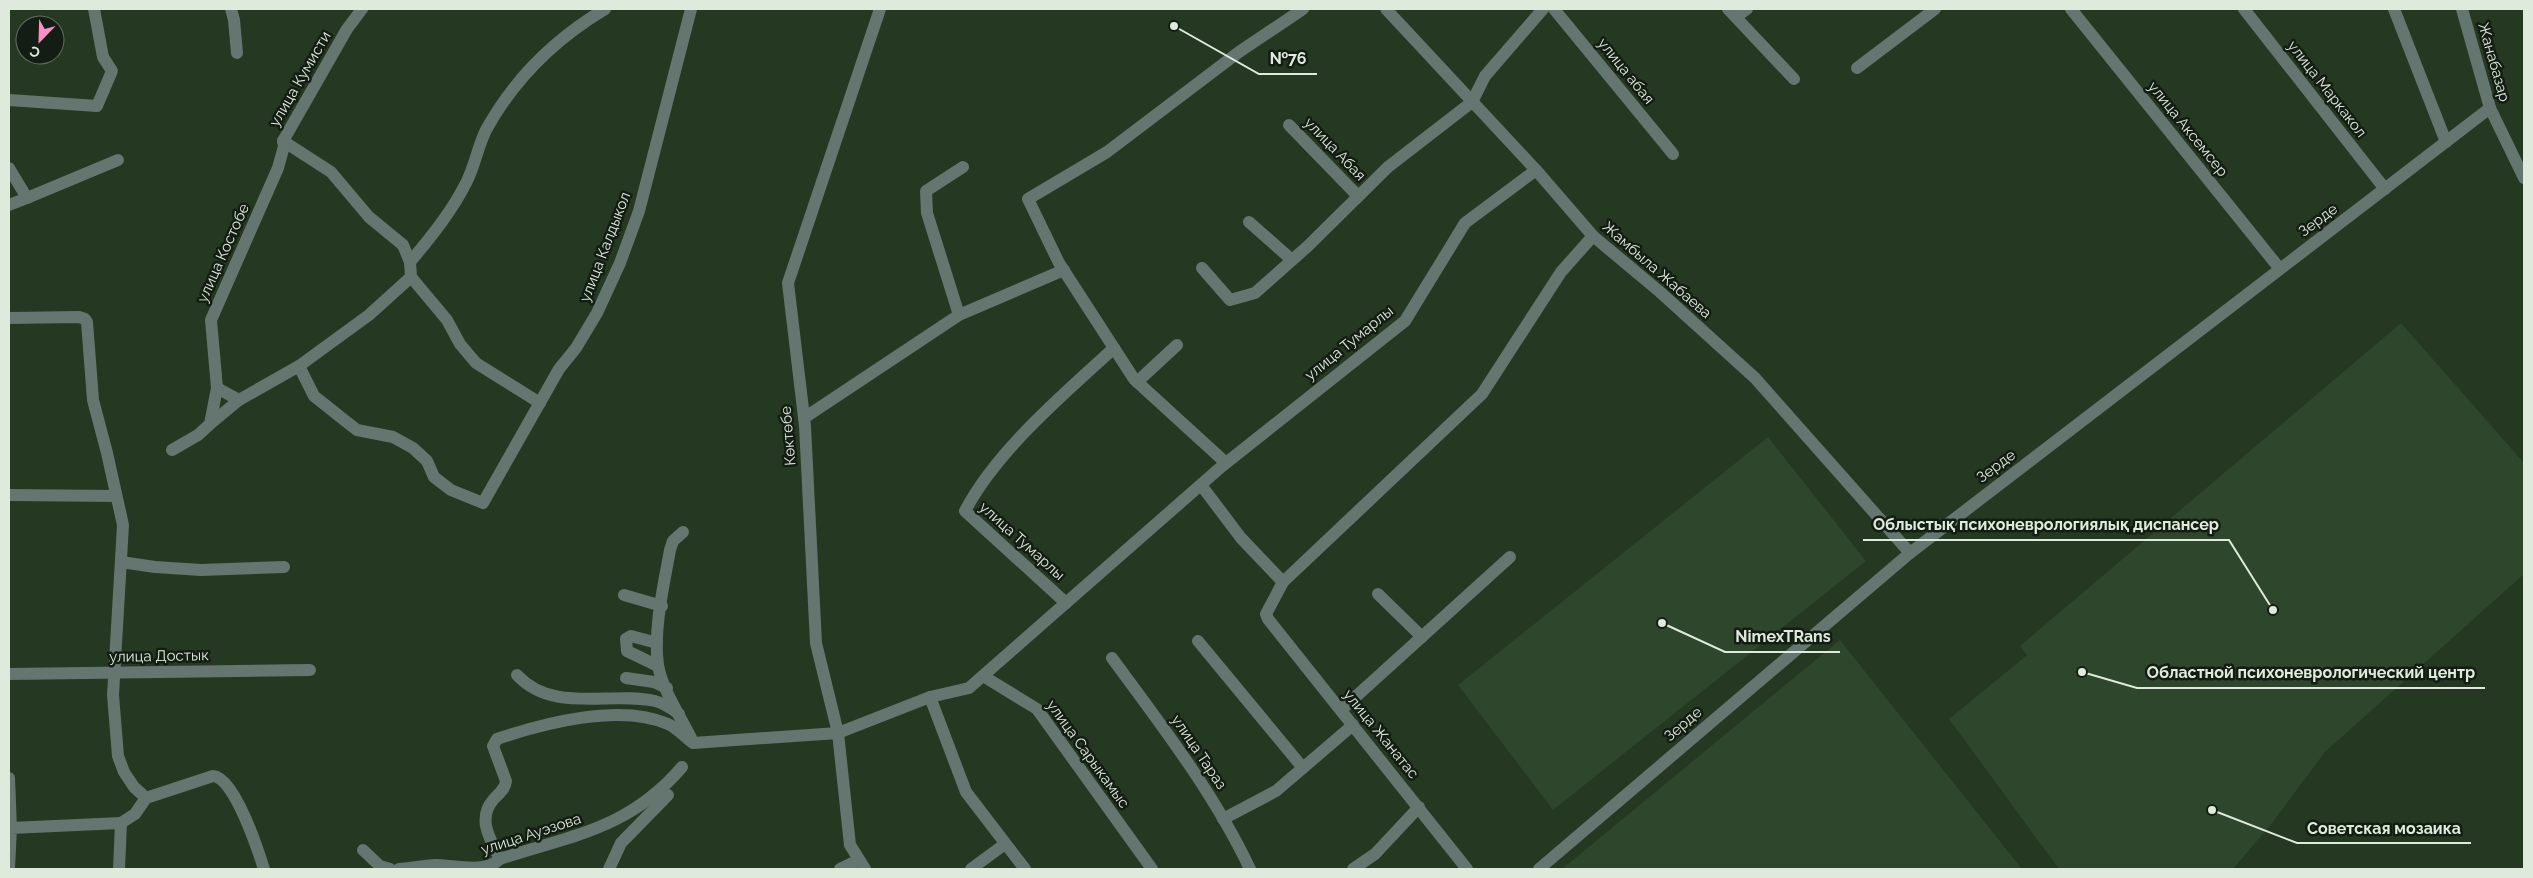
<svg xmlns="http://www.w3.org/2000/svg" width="2533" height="878" font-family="Raleway,sans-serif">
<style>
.built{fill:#2e462b}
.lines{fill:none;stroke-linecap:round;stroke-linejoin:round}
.minor{stroke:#65756f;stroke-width:12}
.labels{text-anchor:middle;stroke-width:5;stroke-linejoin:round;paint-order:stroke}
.street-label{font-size:15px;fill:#deebdc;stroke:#141d13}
.leader{fill:none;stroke:#deebdc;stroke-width:2}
.callout-dot{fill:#deebdc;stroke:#141d13;stroke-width:2}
.callout-label{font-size:16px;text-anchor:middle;font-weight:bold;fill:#deebdc;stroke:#141d13;stroke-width:5;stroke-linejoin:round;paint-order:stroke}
</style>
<rect width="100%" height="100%" fill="#253822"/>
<g class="built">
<polygon points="2401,323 2524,463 2524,574 2325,752 2272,823 2233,869 2059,869 1949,719 2027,655 2020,646"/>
<polygon points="1768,437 1866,561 1553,810 1458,685"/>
<polygon points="1840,640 2022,869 1562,869 1801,672"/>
</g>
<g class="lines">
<g class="minor">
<polyline points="231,9 234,20 237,53"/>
<polyline points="1386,9 1536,170 1593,236 1660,292 1755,378 1910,553"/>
<polyline points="1554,9 1673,154"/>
<polyline points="1728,9 1794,79"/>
<polyline points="2071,9 2280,269"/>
<polyline points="2244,9 2385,189"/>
<polyline points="2394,9 2446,142"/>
<polyline points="2462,9 2490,108 2524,178"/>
<polyline points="1736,17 1747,9"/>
<polyline points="1857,68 1935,9"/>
<polyline points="9,100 97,106 112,71 103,57 94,9"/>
<polyline points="1289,125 1358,196"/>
<polyline points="283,141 331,172 369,217 403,245 410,262 411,277 369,315 299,366"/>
<polyline points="283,141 347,29 362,9"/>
<polyline points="9,168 27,198 9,205"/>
<polyline points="27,198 118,160"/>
<polyline points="1249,222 1292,260"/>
<path d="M 410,262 C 431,237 453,210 467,181 C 475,165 478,146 486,130 C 514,79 555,39 605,9"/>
<polyline points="1202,268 1230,300 1255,293 1308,246 1388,167 1472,102 1485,76 1543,9"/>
<polyline points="411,277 447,320 460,344 476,363 540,403"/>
<polyline points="959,315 927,213 926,191 963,167"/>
<polyline points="9,318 79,317 85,319 87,322 93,400 107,453 123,525 113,695 118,756 124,772 134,787 146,798"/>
<polyline points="1137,382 1177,345"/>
<polyline points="217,388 239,400"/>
<polyline points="804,418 959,315 1064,270"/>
<polyline points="210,424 239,400 299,366 314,396 348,423 357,430 393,437 413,448 427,461 434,477 451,490 483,503 559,369 576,348 597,313 620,263 639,211 691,9"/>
<polyline points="172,450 198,435 210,424 217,388 211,320 278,168 284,146 283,141"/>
<polyline points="1226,463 1134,379 1059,263 1028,199 1107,152 1239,52 1303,9"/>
<polyline points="1201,485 1241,538 1283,582"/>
<polyline points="9,495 116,496"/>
<path d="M 683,532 L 673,541 L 670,550 C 664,584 653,630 658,665 C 662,689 680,716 691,738"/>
<polyline points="121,562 155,567 201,570 284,567"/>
<polyline points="1378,594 1422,637"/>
<polyline points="624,595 662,606"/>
<path d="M 1066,603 L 965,511 C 997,450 1063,395 1114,348"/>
<polyline points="1198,641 1303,768"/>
<polyline points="657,643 631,636 626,639 627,651 658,666"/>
<path d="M 1112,658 C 1162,726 1214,793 1250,869"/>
<polyline points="9,674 310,670"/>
<path d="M 517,675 C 553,714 610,691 655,701 C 664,703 672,709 679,714"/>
<polyline points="983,676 1037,709 1152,869"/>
<polyline points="626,678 654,682 667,688"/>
<polyline points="930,697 966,792 1025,869"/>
<polyline points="1341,710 1510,557"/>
<polyline points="9,778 11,828"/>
<polyline points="1223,819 1276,791 1353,725"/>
<path d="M 121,823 L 135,814 L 146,798 L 213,776 C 234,777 258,850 264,869"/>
<polyline points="363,850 380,866 390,869"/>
<path d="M 500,859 C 490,839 477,819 493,800 C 499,793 505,790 506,781 L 493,746 L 497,739 C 544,723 621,703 668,724 C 677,728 685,737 693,743 L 838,733 L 930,697 L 969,688 L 1221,467 L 1405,321 L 1465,223 L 1536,170"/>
<polyline points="9,868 11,828 121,823"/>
<polyline points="119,869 121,823"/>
<path d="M 399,869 C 411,868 423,866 435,865 C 454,865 485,874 500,859 C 573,835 629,829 682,767"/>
<polyline points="609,869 621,843 668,795"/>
<polyline points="840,869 859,860"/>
<polyline points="865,869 850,845 838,733 816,643 805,426 788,283 880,9"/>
<polyline points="971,869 1005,844"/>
<polyline points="1353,869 1375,854 1419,807"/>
<polyline points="1467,869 1268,619 1266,614 1283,582 1482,394 1561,272 1593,236"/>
<polyline points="1539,869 1910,553 2490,108"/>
</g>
</g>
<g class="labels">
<g class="street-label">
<text transform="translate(2494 62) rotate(74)" y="5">Жанабазар</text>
<text transform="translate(1626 71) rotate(51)" y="5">улица абая</text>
<text transform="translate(300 79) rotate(-60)" y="5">улица Кумисти</text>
<text transform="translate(2327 89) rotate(52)" y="5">улица Маркакол</text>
<text transform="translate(2188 129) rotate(51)" y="5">улица Аксемсер</text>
<text transform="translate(1335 149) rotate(46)" y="5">улица Абая</text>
<text transform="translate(2318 220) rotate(-37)" y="5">Зерде</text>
<text transform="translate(605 247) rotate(-69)" y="5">улица Калдыкол</text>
<text transform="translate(223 253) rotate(-66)" y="5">улица Костобе</text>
<text transform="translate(1657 270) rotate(41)" y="5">Жамбыла Жабаева</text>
<text transform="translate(1349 343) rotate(-39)" y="5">улица Тумарлы</text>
<text transform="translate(788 436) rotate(-95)" y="5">Көктөбе</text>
<text transform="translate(1996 466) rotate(-37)" y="5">Зерде</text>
<text transform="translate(1022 541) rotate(42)" y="5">улица Тумарлы</text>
<text transform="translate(159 656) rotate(-1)" y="5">улица Достык</text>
<text transform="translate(1683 724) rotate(-41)" y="5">Зерде</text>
<text transform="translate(1381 734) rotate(51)" y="5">улица Жанатас</text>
<text transform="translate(1199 752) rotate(56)" y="5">улица Тараз</text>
<text transform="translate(1088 754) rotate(54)" y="5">улица Сарыкамыс</text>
<text transform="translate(531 834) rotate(-18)" y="5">улица Ауэзова</text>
</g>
</g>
<path class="leader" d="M1174 26L1259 74H1317M2273 610L2229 540H1863M1662 623L1725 652H1840M2082 672L2137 688H2485M2212 810L2297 843H2471"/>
<g class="callout-dot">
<circle cx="1174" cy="26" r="5"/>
<circle cx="2273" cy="610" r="5"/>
<circle cx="1662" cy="623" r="5"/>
<circle cx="2082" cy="672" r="5"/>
<circle cx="2212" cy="810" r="5"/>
</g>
<g class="callout-label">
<text x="1288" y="64">№76</text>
<text x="2046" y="530">Облыстық психоневрологиялық диспансер</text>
<text x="1783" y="642">NimexTRans</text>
<text x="2311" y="678">Областной психоневрологический центр</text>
<text x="2384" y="834">Советская мозаика</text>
</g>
<rect width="2533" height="878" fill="none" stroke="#deebdc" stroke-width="20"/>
<g transform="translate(40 40) rotate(203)"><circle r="24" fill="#141d13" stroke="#656f63"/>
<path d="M0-4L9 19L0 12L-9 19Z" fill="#fa8fc7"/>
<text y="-8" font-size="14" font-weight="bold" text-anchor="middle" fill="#deebdc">С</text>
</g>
</svg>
